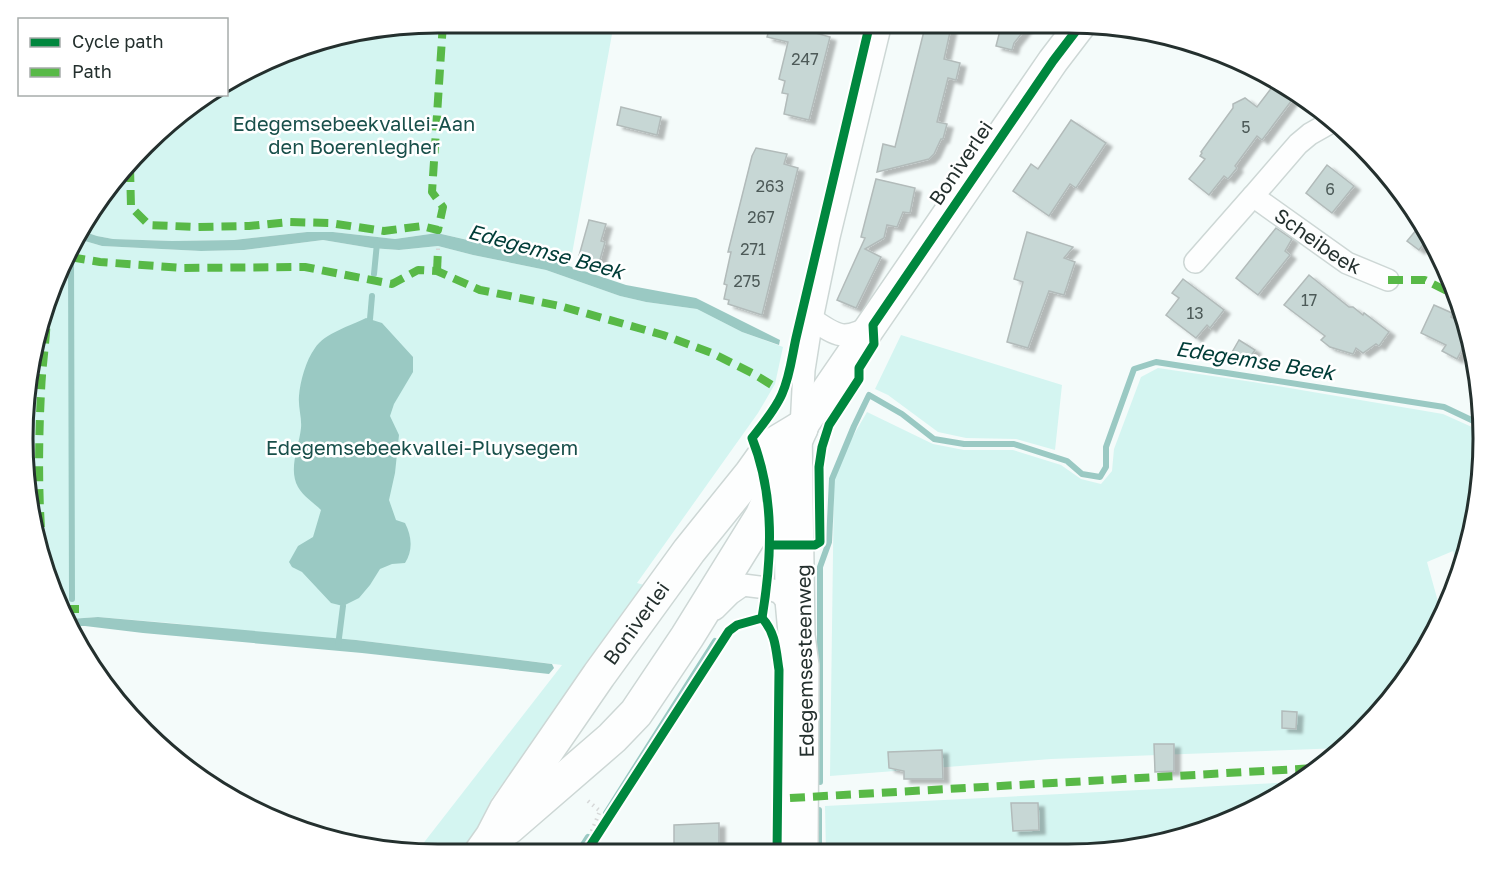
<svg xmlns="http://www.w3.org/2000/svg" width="1506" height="877" font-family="'Golos Text',sans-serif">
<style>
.green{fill:#d4f5f1}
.water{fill:#9ac9c3}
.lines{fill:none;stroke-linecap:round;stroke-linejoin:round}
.stream{stroke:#9ac9c3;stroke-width:6}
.building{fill:#c7d7d5;stroke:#b2bbba;stroke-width:1.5;filter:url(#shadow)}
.street-casing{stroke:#cdd7d5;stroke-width:24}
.secondary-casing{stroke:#cdd7d5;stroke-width:33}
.highway-casing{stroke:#cdd7d5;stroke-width:36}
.path{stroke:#d6d8d8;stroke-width:4;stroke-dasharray:1.5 4.5;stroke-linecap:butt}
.street{stroke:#fdfefe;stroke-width:21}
.secondary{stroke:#fdfefe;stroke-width:30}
.highway{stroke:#fdfefe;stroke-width:33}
.quiet{stroke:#58b947;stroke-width:8;stroke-dasharray:15 8;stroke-linecap:butt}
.cycleway-casing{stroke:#fff;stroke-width:13}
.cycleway{stroke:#00873e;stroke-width:9}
.labels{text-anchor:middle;stroke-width:5;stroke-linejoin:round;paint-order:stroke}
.number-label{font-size:16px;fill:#4d5a58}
.park-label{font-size:20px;fill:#184f4a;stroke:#fff}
.street-label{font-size:20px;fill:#24302e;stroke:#fff}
.water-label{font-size:21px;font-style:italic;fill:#003c37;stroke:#fff}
.rim{fill:none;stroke:#24302e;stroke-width:3}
</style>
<defs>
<filter id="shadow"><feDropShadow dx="6" dy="4" stdDeviation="1.5" flood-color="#0004"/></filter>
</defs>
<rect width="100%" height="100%" fill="#f4fbfa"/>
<g class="green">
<polygon points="439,23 614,23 570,265 525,253 437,233 395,239 333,232 307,232 234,240 172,241 113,239 97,236 82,231 93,207 186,108 211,95 226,94 227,86 305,44"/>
<polygon points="78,239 102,246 201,251 244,250 323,240 371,248 399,250 438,246 473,255 546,270 620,296 646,302 697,309 742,332 783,347 775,384 758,413 637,583 648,586 492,798 477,829 459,854 415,854 562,665 356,640 272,634 171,623 98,617 70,619 45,573 23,465 37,331"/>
<polygon points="901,335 1062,385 1055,450 1016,439 966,438 938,432 888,395 875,389"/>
<polygon points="1158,368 1253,382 1443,414 1483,432 1476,519 1459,573 1453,551 1427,562 1442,616 1414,669 1361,733 1342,748 1051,759 830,776 834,480 845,450 867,412 933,444 964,450 1013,450 1061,465 1081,479 1101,484 1112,471 1114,449 1141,377"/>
<polygon points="1297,782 1276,799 1201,833 1095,854 826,854 825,806"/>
</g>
<g class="water">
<polygon points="82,231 97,236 113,239 172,241 234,240 307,232 333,232 395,239 437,233 542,257 626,285 696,298 780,340 779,345 742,332 697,309 646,302 620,296 546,270 473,255 438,246 399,250 371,248 323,240 244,250 201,251 102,246 78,239"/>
<path d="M 366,318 L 382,323 L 413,357 L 413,372 L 394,404 L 390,416 L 399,435 L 395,473 L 389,500 L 396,520 L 405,523 C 412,536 413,551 405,563 L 392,564 L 380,569 L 370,585 L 359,598 L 343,606 L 331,603 L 302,572 L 292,567 L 289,562 L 298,546 L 313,537 L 321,510 C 314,503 303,496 298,487 C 288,469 299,447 301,428 C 302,418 298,407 299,396 C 300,382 306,360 315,348 C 325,333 350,326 366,318 Z"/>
<polygon points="98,617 356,640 552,664 554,668 549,674 362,653 143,633 85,626 81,626 76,631 70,619"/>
</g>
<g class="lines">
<g class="stream">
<polyline points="71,256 72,599"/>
<polyline points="374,274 377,243"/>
<polyline points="370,319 372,296"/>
<polyline points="338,646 343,606"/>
<polyline points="820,782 820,567 829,542 832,479 854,426 869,395 902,414 934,439 964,444 1014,444 1067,461 1082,474 1100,477 1106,467 1106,447 1134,369 1156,362 1444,407 1482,425"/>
<polyline points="819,810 819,854"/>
<polyline points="606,813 715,641"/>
<polyline points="577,854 588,837"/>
</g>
</g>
<g class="building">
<polygon points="771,23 780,23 830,37 809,120 784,114 788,94 782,93 785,81 779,79 788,42 767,37"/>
<polygon points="926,23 952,23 944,59 960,63 956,80 948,78 937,122 947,124 943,139 941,139 934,154 929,159 877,172 883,144 895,147"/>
<polygon points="1002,23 1030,23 1014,43 1012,50 996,46"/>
<polygon points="1276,82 1298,92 1262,140 1257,136 1235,166 1237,168 1228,179 1224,176 1209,195 1189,179 1205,159 1200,156 1202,153 1201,152 1233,108 1233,104 1245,98 1257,107"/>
<polygon points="621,107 661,117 657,135 617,125"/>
<polygon points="1071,120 1106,143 1076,188 1070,184 1049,216 1013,191 1031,164 1038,169"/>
<polygon points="756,148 787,154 784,164 798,168 762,315 728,304 729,300 724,299 727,285 724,284 731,252 728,252 752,156"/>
<polygon points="1327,165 1354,186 1332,213 1306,193"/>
<polygon points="876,179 915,188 910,213 903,212 897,227 887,225 884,238 865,249 881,257 856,308 837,300 865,238 861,237"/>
<polygon points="589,220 606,224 601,241 605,242 598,267 577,263"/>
<polygon points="1422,223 1429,237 1419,250 1407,241"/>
<polygon points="1276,228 1292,239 1285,251 1290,255 1258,295 1236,278"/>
<polygon points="1027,232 1073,247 1064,258 1075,262 1064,295 1049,291 1028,348 1007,342 1023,282 1014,279"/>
<polygon points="1309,275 1349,307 1353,307 1363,315 1364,313 1389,332 1379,346 1376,344 1363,353 1356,348 1353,354 1330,347 1321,340 1325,336 1284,305"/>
<polygon points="1183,279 1224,310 1210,328 1207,325 1196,338 1166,315 1179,298 1172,293"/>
<polygon points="1434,305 1452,313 1451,317 1465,324 1469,336 1457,359 1442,351 1446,345 1421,333"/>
<polygon points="1239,340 1255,350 1246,363 1231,354"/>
<polygon points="1282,711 1297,712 1296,729 1282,728"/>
<polygon points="1154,744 1174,744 1174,771 1155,772"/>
<polygon points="942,750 943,779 904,779 904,771 889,768 888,752"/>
<polygon points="1011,803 1038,803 1039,830 1013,831"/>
<polygon points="719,823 719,852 691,850 691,854 674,854 674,825"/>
</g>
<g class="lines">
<g class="street-casing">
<g id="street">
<path id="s1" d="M 1333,121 L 1310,134 L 1298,144 L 1253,196 L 1347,263 L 1388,280"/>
<polyline points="1195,262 1253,196"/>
<path d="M 812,319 C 838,337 844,341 873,325"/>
<polyline points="790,476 785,493 786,600 791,655 790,854"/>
<polyline points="715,609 730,594 743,585 767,588 780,593 786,600"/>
<polyline points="807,854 808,665 804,635 801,428 804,370 812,319 829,237 881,23"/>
</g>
</g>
<g class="secondary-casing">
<polyline id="secondary" points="801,428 1053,61 1082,23"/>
</g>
<g class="highway-casing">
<g id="highway">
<polyline points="508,828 612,738 636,713 687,637 762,516 801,428"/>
<path id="s2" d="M 480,854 L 492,837 L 506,810 L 599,675 L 689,551 L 751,474 L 771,446 L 801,428"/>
</g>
</g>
<g class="path">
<polyline points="438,230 439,234"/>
<polyline points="438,250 438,246"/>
<polyline points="588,801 600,811 591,833 596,836"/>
</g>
<use href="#street" class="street"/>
<use href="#secondary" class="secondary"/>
<use href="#highway" class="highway"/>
<g class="quiet">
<polyline points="130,167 131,207 149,225 196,227 249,226 290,222 330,223 384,231 422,226 438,230 443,207 432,192 443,23"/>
<polyline points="70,257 100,262 183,268 305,267 392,284 418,270 437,271 480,290 560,306 663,335 712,353 754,374 783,392"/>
<polyline points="437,271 438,250"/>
<polyline points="1388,280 1425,280 1457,296"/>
<path d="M 45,573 C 38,514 38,452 41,392 C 42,364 47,337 47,309"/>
<polyline points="64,609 83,609"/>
<polyline points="790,798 1316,768"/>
</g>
<g class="cycleway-casing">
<g id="cycleway">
<polyline points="770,545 815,545 820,542 819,467 822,447 829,425 859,379 859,368 874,344 873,325 1053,61 1082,23"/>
<path d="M 762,618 C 776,633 776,651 779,670 L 777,854"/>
<path d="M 585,854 L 729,631 L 737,625 L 762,618 C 772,558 775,496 752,438 C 763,424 775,410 782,394 C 790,376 792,356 796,338 L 870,23"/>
</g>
</g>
<use href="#cycleway" class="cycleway"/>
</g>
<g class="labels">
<g class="number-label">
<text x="805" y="65">247</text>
<text x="1246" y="133">5</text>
<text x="770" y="192">263</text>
<text x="1330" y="195">6</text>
<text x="761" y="223">267</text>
<text x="753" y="255">271</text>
<text x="747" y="287">275</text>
<text x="1309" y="306">17</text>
<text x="1195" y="319">13</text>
</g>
<g class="park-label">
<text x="354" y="131">Edegemsebeekvallei-Aan<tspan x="354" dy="23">den Boerenlegher</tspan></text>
<text x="422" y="455">Edegemsebeekvallei-Pluysegem</text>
</g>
<g class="street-label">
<text transform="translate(961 163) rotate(-56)" y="7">Boniverlei</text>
<text dy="7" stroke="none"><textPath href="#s1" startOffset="190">Scheibeek</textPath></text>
<text dy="7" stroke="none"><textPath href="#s2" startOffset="279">Boniverlei</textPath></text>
<text transform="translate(805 661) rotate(-91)" y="7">Edegemsesteenweg</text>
</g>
<g class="water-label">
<text transform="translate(546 252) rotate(15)" y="7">Edegemse Beek</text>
<text transform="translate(1255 361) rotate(9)" y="7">Edegemse Beek</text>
</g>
</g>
<path d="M0 0H1506V877H0ZM438 33H1068A405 405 0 0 1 1473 438V439A405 405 0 0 1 1068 844H438A405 405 0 0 1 33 439V438A405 405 0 0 1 438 33Z" fill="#fff" fill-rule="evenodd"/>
<path class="rim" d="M438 33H1068A405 405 0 0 1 1473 438V439A405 405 0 0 1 1068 844H438A405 405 0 0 1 33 439V438A405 405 0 0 1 438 33Z"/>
<rect x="18" y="18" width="210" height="78" fill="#ffffff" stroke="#a7acab" stroke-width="1.5"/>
<rect x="30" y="38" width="30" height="9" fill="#00873e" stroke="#a7acab" stroke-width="1.5"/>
<text x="72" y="48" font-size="18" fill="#24302e">Cycle path</text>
<rect x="30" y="68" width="30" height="9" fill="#58b947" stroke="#a7acab" stroke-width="1.5"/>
<text x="72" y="78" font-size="18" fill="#24302e">Path</text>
</svg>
